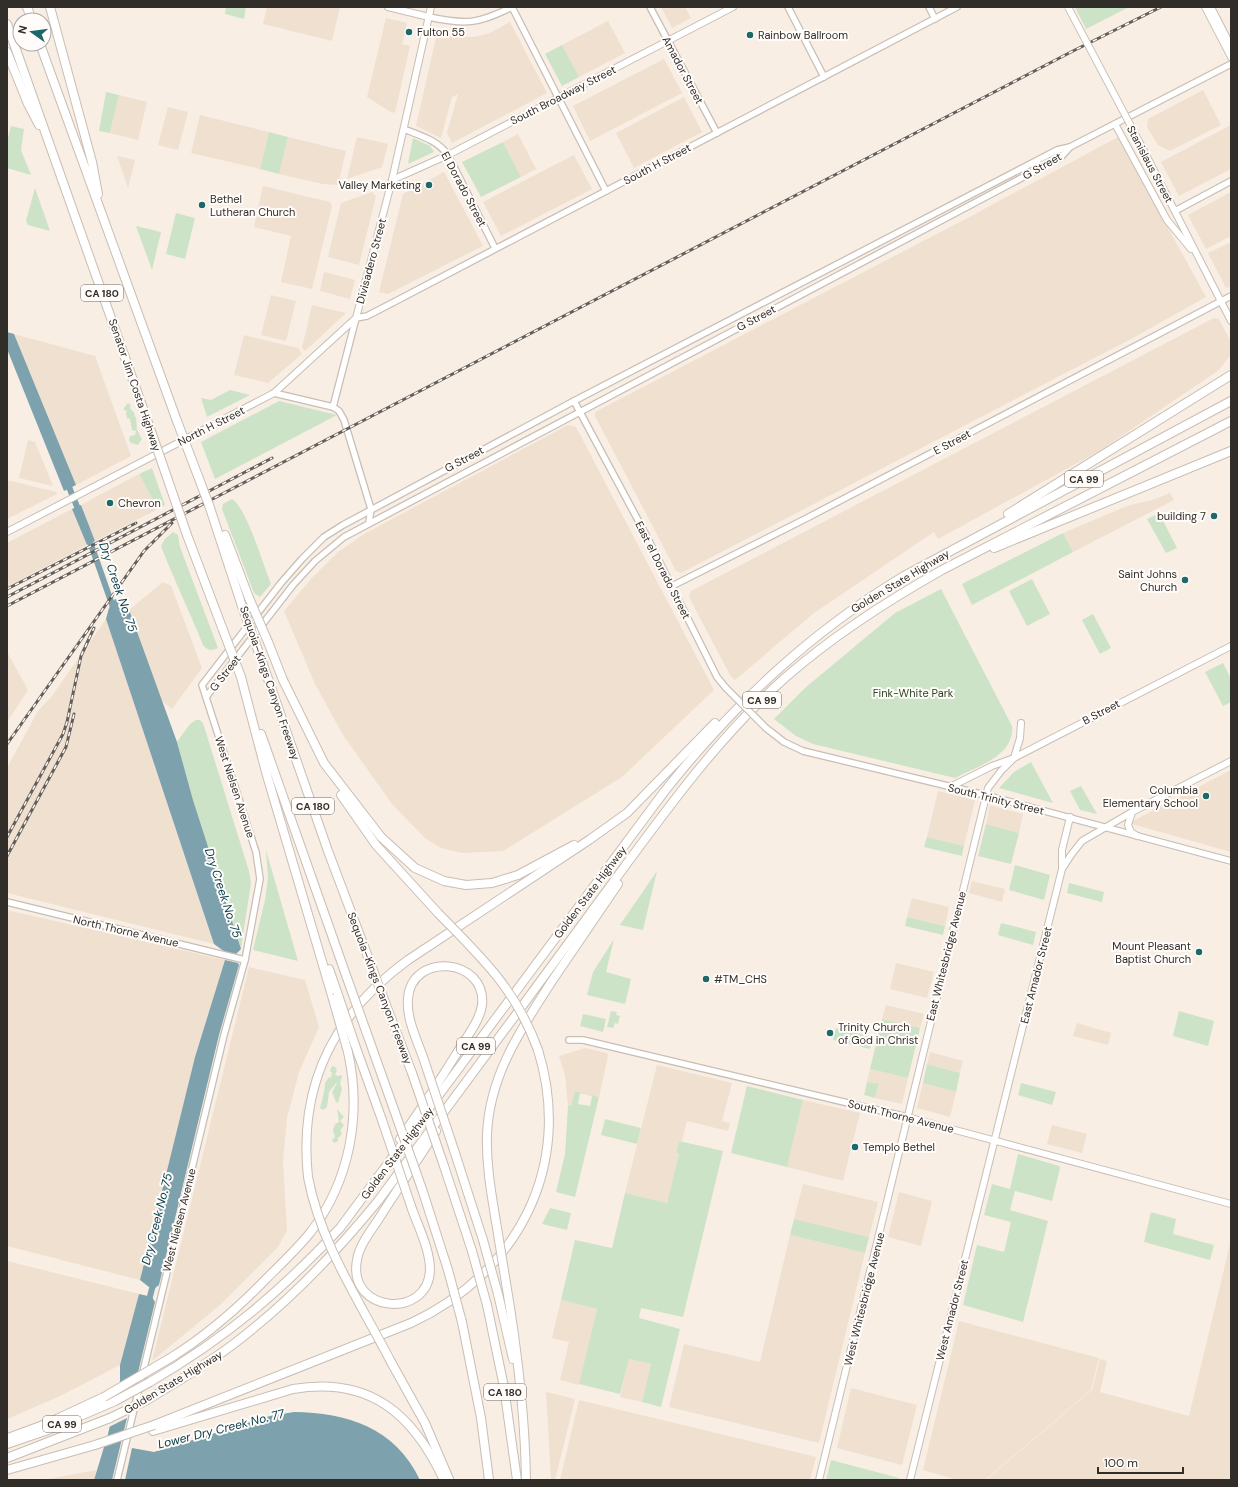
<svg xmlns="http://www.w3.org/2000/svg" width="1238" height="1487" font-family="'DM Sans',sans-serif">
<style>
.built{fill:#f0e0d0}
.green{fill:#cde3c8;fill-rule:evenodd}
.water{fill:#7da2ad}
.pier{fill:#f8eee4}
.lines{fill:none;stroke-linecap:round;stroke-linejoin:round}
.canal{stroke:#7da2ad;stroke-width:6}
.tertiary-casing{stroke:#c8beb4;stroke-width:8}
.secondary-casing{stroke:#c8beb4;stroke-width:8}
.motorway-casing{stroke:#c8beb4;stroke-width:10}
.tertiary{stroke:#fff;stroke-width:5.5}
.secondary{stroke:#fff;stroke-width:6}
.motorway{stroke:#fff;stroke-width:8}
.rail-casing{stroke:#655f5a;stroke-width:3}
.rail{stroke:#fffcfa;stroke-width:1.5;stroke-dasharray:4.5;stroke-linecap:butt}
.tertiary-bridge-casing{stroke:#c8beb4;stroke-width:8;stroke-linecap:butt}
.secondary-bridge-casing{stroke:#c8beb4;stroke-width:8;stroke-linecap:butt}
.motorway-bridge-casing{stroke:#c8beb4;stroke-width:10;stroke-linecap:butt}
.tertiary-bridge{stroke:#fff;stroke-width:5.5}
.secondary-bridge{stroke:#fff;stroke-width:6}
.motorway-bridge{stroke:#fff;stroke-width:8}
.poi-dot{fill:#1c6969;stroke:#fffcfa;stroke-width:1.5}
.labels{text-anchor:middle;stroke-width:4;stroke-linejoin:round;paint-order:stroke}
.shield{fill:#fffcfa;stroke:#6f6b68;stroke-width:1}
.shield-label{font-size:10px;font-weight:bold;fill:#312d29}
.poi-label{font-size:11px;fill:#312d29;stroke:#fffcfa;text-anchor:start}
.street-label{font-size:11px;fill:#312d29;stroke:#fffcfa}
.park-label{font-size:11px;fill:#294821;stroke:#fffcfa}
.water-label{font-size:12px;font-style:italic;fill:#09414f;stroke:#fffcfa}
</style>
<rect width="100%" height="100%" fill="#f8eee4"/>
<g class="built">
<polygon points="267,7 340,7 332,41 263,24"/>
<polygon points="661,7 685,7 691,18 672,28"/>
<polygon points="386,18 407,23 402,44 410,46 395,113 389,111 367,97"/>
<polygon points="608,21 625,53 579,77 562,45"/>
<polygon points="510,22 547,93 452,143 447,133 458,94 452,97 441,138 416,126 437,33 458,37 474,37 490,33"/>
<polygon points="664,59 682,93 590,141 573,106"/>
<polygon points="1203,90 1221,125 1170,151 1158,145 1147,127 1148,119"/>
<polygon points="119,95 147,102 138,140 110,133"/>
<polygon points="684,97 702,132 634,168 616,133"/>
<polygon points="168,107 188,112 178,150 158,145"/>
<polygon points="200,115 269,132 260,169 191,153"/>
<polygon points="1231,125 1231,169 1179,196 1161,162"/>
<polygon points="518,134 536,169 521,177 503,142"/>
<polygon points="288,137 346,151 338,185 323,184 279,174"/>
<polygon points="357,137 388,144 382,167 347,179"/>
<polygon points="1118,137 1206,297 1133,338 681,573 676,571 595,416 595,412 975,214"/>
<polygon points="574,155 592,189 501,236 483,202"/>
<polygon points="117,156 135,160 128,188"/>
<polygon points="444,172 483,246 388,294 379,292 403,194"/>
<polygon points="263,186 330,202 332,206 312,289 281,282 291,236 254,227"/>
<polygon points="372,192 376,196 359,265 328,257 341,203"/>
<polygon points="1231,192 1231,236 1206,249 1188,215"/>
<polygon points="1231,242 1231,286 1226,288 1208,253"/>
<polygon points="324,272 355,280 350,299 320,291"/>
<polygon points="271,295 296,301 286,341 261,335"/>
<polygon points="312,305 346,313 305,351 302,348"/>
<polygon points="1214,318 1219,319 1231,342 1231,354 1219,370 1101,450 938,539 934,532 814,613 735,680 730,675 689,597 691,591"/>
<polygon points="14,334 95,356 131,456 76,485"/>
<polygon points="244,335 298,348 302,354 268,383 234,375"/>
<polygon points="568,425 576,427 714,690 622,777 503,851 462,853 441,848 425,838 392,804 343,735 315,684 284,611 311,579 338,552 366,533"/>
<polygon points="28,440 35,442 53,486 19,478"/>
<polygon points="139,474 158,509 95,541 81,505"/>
<polygon points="7,480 56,492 57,494 7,519"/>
<polygon points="1170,493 1174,500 1073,552 1063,533 1127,506 1155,499"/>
<polygon points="72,509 87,545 7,587 7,543"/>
<polygon points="163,582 171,586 202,668 172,709 161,700 129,610"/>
<polygon points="106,619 214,944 7,893 7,768 38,711 52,696"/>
<polygon points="7,652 28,690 7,722"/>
<polygon points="1231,770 1231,852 1132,824 1133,821"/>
<polygon points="938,791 975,800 964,846 927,837"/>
<polygon points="990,805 1023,814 1019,833 986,824"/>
<polygon points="972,881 1005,889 1002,902 969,893"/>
<polygon points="912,898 949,907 945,926 907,917"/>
<polygon points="7,910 225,960 195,1057 140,1280 7,1246"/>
<polygon points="896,963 934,972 927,998 890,989"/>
<polygon points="249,967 305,980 319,1027 299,1072 287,1118 283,1162 287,1230 278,1247 220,1305 152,1361"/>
<polygon points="886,1005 924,1014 920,1028 882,1019"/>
<polygon points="1077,1023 1111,1033 1108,1045 1073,1036"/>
<polygon points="585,1048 607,1053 608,1056 599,1097 575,1091 571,1107 568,1106 565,1075 559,1056"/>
<polygon points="930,1052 963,1061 960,1073 927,1064"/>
<polygon points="657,1065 732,1083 722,1121 730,1123 728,1131 687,1121 682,1141 679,1141 676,1153 679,1154 667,1203 625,1193"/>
<polygon points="870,1069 908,1078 902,1104 875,1098 879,1085 867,1082"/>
<polygon points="923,1083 956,1092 950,1117 917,1108"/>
<polygon points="803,1100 860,1113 843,1181 787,1167"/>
<polygon points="1052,1125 1087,1134 1082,1153 1047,1144"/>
<polygon points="803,1184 878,1202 869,1237 794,1219"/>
<polygon points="899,1192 932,1201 921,1246 888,1237"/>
<polygon points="790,1235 865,1253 819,1443 669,1407 684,1344 760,1362"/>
<polygon points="1231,1240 1231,1480 986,1480 1092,1390 1100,1359 1107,1361 1100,1392 1189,1416"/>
<polygon points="7,1261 139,1294 120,1365 60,1396 7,1419"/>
<polygon points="561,1300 597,1309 579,1385 560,1380 569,1342 552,1338"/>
<polygon points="959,1321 1099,1358 1091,1390 985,1480 958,1480 923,1470"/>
<polygon points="629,1359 651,1364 642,1402 620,1397"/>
<polygon points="851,1388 917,1405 902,1465 837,1448"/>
<polygon points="546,1392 575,1399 555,1480 551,1480"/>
<polygon points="579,1400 816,1457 810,1480 560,1480"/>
<polygon points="96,1470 94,1480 43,1480"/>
</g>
<g class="green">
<polygon points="226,7 246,7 244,19 225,14"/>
<polygon points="1075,7 1129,7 1086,29"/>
<polygon points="562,45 579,77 562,86 545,54"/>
<polygon points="106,92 119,95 110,133 99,131"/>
<polygon points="11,126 24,129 21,150 31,175 7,168 7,142"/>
<polygon points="269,132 288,137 279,174 260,169"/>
<polygon points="413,138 430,146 434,152 408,164"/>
<polygon points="503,142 521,177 481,197 462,162"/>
<polygon points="35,188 50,231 28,225 26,221"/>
<polygon points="176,213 195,218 185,259 166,254"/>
<polygon points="136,226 161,232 152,270"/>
<polygon points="230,390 250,395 207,417 201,398 211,400"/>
<polygon points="279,401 337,415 215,479 201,442"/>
<polygon points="128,403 131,405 130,408 135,414 134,416 136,417 137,430 142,439 138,445 131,443 129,440 130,436 135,435 136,431 132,430 130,419 127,418 126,413 127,411 124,410 124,408"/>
<polygon points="152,468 165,505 158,509 139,474"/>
<path d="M 232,499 C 246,506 264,567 271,584 L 260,597 L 254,593 L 222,509 L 223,504 Z"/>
<polygon points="1159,513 1177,548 1166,553 1147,519"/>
<path d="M 173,532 L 178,535 L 180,547 L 218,648 C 211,651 208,651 203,645 C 190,612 174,580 161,546 L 165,539 Z"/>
<polygon points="1063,533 1073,552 972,605 962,584"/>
<polygon points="1032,579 1050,614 1027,626 1009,591"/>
<path d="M 941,589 L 1012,726 C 1015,756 976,767 955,778 L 813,744 L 796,736 L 774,719 L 805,688 L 895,613 Z"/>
<polygon points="1093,614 1111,648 1100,654 1082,620"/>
<polygon points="1223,663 1231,679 1231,702 1223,706 1205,672"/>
<polygon points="196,720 200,720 203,723 249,871 251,883 241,949 193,800 177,742 190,724"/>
<polygon points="1031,762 1053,803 999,788 1014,772"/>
<polygon points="1081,786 1097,814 1080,810 1070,791"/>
<polygon points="986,824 1019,833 1011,864 978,856"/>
<polygon points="927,837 964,846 962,856 924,847"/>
<polygon points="266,850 298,961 253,950 265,900 268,878"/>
<polygon points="1015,865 1050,875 1044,900 1009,890"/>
<polygon points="657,871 643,930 620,925"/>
<polygon points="1069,883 1104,892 1102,902 1067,893"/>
<polygon points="907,917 945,926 943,935 905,926"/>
<polygon points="1001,923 1036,932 1033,945 998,935"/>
<polygon points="614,939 606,972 631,979 625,1004 587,995 593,972"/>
<polygon points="611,1011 617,1012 616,1015 620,1016 618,1024 615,1023 613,1028 607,1027"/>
<polygon points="1179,1011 1214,1021 1208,1046 1173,1036"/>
<polygon points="583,1014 606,1019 603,1032 580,1026"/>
<polygon points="882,1019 920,1028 908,1078 870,1069"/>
<polygon points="836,1028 873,1037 870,1049 833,1040"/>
<polygon points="927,1064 960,1073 956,1092 923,1083"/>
<path d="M 332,1066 L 335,1067 L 337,1070 L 335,1075 L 339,1076 L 341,1075 L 342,1077 L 340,1083 L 342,1089 L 338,1103 L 336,1102 L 332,1092 L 337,1083 L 336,1083 L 329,1092 L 327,1107 L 323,1110 L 320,1108 C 322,1101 325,1089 325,1083 L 329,1077 L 331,1078 L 332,1073 L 330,1071 Z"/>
<polygon points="867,1082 879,1084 875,1098 864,1095"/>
<polygon points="1021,1083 1056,1092 1052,1105 1018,1095"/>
<polygon points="747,1086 803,1100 787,1167 731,1153"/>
<path d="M 575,1091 L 599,1097 L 575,1197 L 556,1192 L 565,1154 L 568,1106 L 571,1106 ZM 580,1093 L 592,1096 L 590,1106 L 578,1104 Z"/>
<polygon points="337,1109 344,1117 340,1121 344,1125 340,1131 342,1132 340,1137 338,1137 338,1141 334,1143 332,1140 335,1137 333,1130 335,1124 339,1122"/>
<polygon points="605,1119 641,1128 637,1144 601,1135"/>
<polygon points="679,1141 723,1151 683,1317 641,1308 639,1318 680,1329 661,1407 642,1402 651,1364 629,1359 620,1394 579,1384 597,1309 561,1300 575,1240 612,1248 625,1193 667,1203 679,1154 676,1153"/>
<polygon points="1018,1154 1059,1166 1060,1168 1052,1201 1015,1191 1010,1210 1048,1221 1023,1322 963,1305 977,1245 1004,1252 1011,1222 984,1215 992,1184 1010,1189"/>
<polygon points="550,1208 571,1213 567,1230 542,1224"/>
<polygon points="1151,1212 1176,1219 1173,1234 1214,1245 1210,1260 1144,1242"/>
<polygon points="794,1219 869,1237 865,1253 790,1235"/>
<polygon points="831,1460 899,1478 899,1480 826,1480"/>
</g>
<g class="water">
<polygon points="7,332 14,334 76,485 64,491 7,349"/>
<polygon points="81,505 95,541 87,545 72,509"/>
<polygon points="115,599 127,604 177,742 193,800 241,949 236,954 225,952 214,944 106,619 109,608"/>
<polygon points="225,960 238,963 239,965 219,1035 159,1285 155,1288 149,1287 140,1280 195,1057"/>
<polygon points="139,1294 152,1297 155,1302 112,1480 94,1480 108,1434 120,1381 120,1365"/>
<path d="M 294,1412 C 347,1413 395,1427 420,1480 L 125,1480 L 132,1448 L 154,1452 L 270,1416 Z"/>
</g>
<polygon class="pier" points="140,1372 129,1417 107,1428 117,1385"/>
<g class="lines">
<g class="canal">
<polyline points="67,482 80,514"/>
<polyline points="88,536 114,610"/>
<polyline points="148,1304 154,1281"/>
</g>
<g class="tertiary-casing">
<g id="tertiary">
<polyline points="512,7 606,191"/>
<polyline points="650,7 717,133"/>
<polyline points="788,7 824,77"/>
<polyline points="929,7 935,19"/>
<path d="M 429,17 C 466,25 478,24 512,7"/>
<path d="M 404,129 C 421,136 437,140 448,155 L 495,248"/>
<polyline points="1175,211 1231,181"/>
<polyline points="274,393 333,407 339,411 344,420 371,509 369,522"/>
<polyline points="574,401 646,535 717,677 726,688"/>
<polyline points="333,407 356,318 367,316 396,301 957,7"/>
<polyline points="672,586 807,518 1231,296"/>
<polyline points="206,697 293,585 315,561 344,537 1061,157 1070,147"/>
<polyline points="766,728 784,742 803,751 985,795 1231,861"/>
<polyline points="7,902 245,960"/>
<polyline points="569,1040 583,1040 907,1117"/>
<polyline points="117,1480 224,1035 245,960 260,879 256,852 202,685 281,583 302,559 324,537 343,525 574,401 1057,150 1070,147 1231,64"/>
</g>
</g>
<g class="secondary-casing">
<g id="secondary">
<polyline points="388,7 429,17"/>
<polyline points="1205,7 1231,57"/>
<polyline points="1211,7 1231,46"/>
<polyline points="1115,124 1167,220 1191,249"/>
<polyline points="1142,147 1231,321"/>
<polyline points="392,180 448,155 733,7"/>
<polyline points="7,532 274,393 356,318 392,180 431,7"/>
<polyline points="950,787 992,766 1014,758 1020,738 1021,723"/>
<polyline points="1132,812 1128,825 1131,832 1137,836"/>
<polyline points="1062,868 1062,850 1070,817"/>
<polyline points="907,1117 1231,1204"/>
<polyline points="819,1480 988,788 1001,771 1014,758 1231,646"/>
<polyline points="910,1480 1062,869 1071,855 1082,841 1132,812 1231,761"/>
</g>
</g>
<g class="motorway-casing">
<g id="motorway">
<polyline points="27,7 32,20"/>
<polyline points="50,7 92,162 98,194"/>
<polyline points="7,24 152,434"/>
<polyline points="40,44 177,421"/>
<polyline points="7,52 28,104 39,125"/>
<polyline points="209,505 242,606"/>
<polyline points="1008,514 1231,375"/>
<polyline points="187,535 223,630"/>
<polyline points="225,535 249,598"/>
<polyline points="994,548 1231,451"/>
<polyline points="268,642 283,680 324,763 381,837 415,868 444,881 466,885 492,883 518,875 574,845"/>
<polyline points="259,653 328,851 368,957"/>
<polyline points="241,677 266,772 333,999"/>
<polyline points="261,734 347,978"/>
<polyline points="341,795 376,845 438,913"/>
<polyline points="329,969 337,992"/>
<polyline points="386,1005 412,1073"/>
<polyline points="366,1031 392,1104"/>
<polyline points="355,1045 382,1120"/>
<path d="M 400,1139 C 421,1109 441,1079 460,1048 C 468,1035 480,1020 482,1005 C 487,958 411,951 408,999 C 406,1019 418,1042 424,1060"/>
<polyline points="454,1150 483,1240"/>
<polyline points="444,1166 472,1251"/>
<path d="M 308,1177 C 298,1084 334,1014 408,960 L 589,840 L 627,813 L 715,723"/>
<polyline points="423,1192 448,1270"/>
<path d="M 412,1209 C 419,1228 430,1250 430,1270 C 428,1320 347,1313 357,1260 C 359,1246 370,1232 378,1220 C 397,1190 417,1161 436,1131"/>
<path d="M 497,1228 C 492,1197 486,1167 487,1135 C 489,1076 521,1029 552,981 C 574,949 596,916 618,884"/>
<path d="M 506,1283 C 517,1348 525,1414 526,1480"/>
<polyline points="498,1294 513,1359"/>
<polyline points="487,1305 504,1387 517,1480"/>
<polyline points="462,1322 481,1418 489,1480"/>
<path d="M 172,1357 C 207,1335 237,1309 266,1279 C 281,1264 296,1250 310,1233 C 350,1181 362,1115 348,1052"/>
<polyline points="391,1362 425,1423 449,1479"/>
<path d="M 150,1382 C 226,1338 280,1292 340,1228 L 664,792 C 733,705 809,633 904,576 L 1231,401"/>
<path d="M 147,1400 C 175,1383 204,1366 231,1346 C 287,1304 334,1255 378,1201 C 450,1104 521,1008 592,911 C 652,830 711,743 786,677 C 834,635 887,601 942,570 L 1231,421"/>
<path d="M 154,1425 L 411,1323 C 518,1273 574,1166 538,1050"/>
<path d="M 153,1431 L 293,1389 C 370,1376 413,1414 444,1480"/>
<polyline points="8,1438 46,1424 104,1397"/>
<polyline points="7,1444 48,1430 115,1401"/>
<polyline points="7,1458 110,1418"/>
<polyline points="7,1470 95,1445"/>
</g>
</g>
<use href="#tertiary" class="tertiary"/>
<use href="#secondary" class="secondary"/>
<use href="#motorway" class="motorway"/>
<g class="rail-casing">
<g id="rail">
<polyline points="7,589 136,523"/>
<polyline points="7,597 272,458"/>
<polyline points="7,606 1071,52 1161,7"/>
<polyline points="7,744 144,551 172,523"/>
<polyline points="7,837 63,734 67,722 81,656 94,628"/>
<polyline points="7,856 66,747 74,714"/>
</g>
</g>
<use href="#rail" class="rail"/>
<g class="tertiary-bridge-casing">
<polyline id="tertiary-bridge" points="726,688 766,728"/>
</g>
<g class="secondary-bridge-casing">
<polyline id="secondary-bridge" points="1068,7 1142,147"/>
</g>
<g class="motorway-bridge-casing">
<g id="motorway-bridge">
<polyline points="177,421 209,505"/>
<polyline points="152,434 187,535"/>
<polyline points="249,598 268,642"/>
<polyline points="242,606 259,653"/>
<polyline points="223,630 241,677"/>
<path d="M 438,913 C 482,958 516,989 538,1050"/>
<polyline points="368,957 386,1005"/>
<polyline points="347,978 366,1031"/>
<polyline points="337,992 355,1045"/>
<polyline points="333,999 348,1052"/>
<polyline points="424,1060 454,1150"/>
<polyline points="412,1073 444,1166"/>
<polyline points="392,1104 423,1192"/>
<polyline points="382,1120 412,1209"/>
<path d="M 308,1177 C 320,1243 360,1302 391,1362"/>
<polyline points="497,1228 506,1283"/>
<polyline points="483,1240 498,1294"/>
<polyline points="472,1251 487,1305"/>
<polyline points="448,1270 462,1322"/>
<polyline points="104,1397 172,1357"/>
<polyline points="115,1401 150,1382"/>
<polyline points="110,1418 147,1400"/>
<polyline points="95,1445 154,1425"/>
</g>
</g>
<use href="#tertiary-bridge" class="tertiary-bridge"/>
<use href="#secondary-bridge" class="secondary-bridge"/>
<use href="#motorway-bridge" class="motorway-bridge"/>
</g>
<g class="poi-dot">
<circle cx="409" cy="32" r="4"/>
<circle cx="750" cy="35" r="4"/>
<circle cx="429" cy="185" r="4"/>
<circle cx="202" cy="205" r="4"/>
<circle cx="110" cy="503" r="4"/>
<circle cx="1214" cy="516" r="4"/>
<circle cx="1185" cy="580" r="4"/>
<circle cx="1206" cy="796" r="4"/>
<circle cx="1199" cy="952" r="4"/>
<circle cx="706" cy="979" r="4"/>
<circle cx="830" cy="1033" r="4"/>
<circle cx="855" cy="1147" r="4"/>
</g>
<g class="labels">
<g class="shield">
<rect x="81" y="285" width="42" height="16" rx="3"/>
<rect x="1065" y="471" width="38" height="16" rx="3"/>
<rect x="743" y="692" width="38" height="16" rx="3"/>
<rect x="292" y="798" width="42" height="16" rx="3"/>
<rect x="457" y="1038" width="38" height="16" rx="3"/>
<rect x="484" y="1384" width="42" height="16" rx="3"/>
<rect x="43" y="1416" width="38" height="16" rx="3"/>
</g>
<g class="shield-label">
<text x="102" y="297">CA 180</text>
<text x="1084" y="483">CA 99</text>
<text x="762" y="704">CA 99</text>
<text x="313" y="810">CA 180</text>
<text x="476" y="1050">CA 99</text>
<text x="505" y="1396">CA 180</text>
<text x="62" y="1428">CA 99</text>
</g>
<g class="poi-label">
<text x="417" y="36">Fulton 55</text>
<text x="758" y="39">Rainbow Ballroom</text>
<text x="421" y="189" text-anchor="end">Valley Marketing</text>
<text x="210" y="203">Bethel<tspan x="210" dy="13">Lutheran Church</tspan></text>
<text x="118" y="507">Chevron</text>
<text x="1206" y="520" text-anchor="end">building 7</text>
<text x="1177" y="578" text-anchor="end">Saint Johns<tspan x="1177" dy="13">Church</tspan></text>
<text x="1198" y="794" text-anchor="end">Columbia<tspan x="1198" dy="13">Elementary School</tspan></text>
<text x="1191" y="950" text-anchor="end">Mount Pleasant<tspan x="1191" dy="13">Baptist Church</tspan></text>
<text x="714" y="983">#TM_CHS</text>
<text x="838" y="1031">Trinity Church<tspan x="838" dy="13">of God in Christ</tspan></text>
<text x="863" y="1151">Templo Bethel</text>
</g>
<g class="street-label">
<text transform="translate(683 70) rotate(62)" y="4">Amador Street</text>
<text transform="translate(563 95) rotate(-27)" y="4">South Broadway Street</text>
<text transform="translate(657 164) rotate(-28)" y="4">South H Street</text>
<text transform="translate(1150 164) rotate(62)" y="4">Stanislaus Street</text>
<text transform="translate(1042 166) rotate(-30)" y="4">G Street</text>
<text transform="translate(464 189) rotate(62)" y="4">El Dorado Street</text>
<text transform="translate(371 261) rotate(-75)" y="4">Divisadero Street</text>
<text transform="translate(756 318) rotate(-28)" y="4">G Street</text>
<text transform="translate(135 385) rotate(71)" y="4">Senator Jim Costa Highway</text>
<text transform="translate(211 426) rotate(-27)" y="4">North H Street</text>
<text transform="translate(952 442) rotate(-28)" y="4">E Street</text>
<text transform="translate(464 459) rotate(-28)" y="4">G Street</text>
<text transform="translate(663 570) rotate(63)" y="4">East el Dorado Street</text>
<text transform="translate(900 581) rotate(-31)" y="4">Golden State Highway</text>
<text transform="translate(225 673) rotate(-52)" y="4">G Street</text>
<text transform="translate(270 683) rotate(71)" y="4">Sequoia–Kings Canyon Freeway</text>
<text transform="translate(1101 712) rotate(-28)" y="4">B Street</text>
<text transform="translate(235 787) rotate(72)" y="4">West Nielsen Avenue</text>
<text transform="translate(996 799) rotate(14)" y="4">South Trinity Street</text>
<text transform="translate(590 892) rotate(-53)" y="4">Golden State Highway</text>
<text transform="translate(126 931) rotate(13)" y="4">North Thorne Avenue</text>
<text transform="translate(946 956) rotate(-76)" y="4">East Whitesbridge Avenue</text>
<text transform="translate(1036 975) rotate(-76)" y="4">East Amador Street</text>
<text transform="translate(380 988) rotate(69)" y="4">Sequoia–Kings Canyon Freeway</text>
<text transform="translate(901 1116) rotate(14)" y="4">South Thorne Avenue</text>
<text transform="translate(397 1153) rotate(-53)" y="4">Golden State Highway</text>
<text transform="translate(179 1220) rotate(-76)" y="4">West Nielsen Avenue</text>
<text transform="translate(864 1299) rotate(-76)" y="4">West Whitesbridge Avenue</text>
<text transform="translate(952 1310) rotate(-76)" y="4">West Amador Street</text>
<text transform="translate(173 1382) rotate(-31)" y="4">Golden State Highway</text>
</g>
<g class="park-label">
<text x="913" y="697">Fink-White Park</text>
</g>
<g class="water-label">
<text transform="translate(118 587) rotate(71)" y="4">Dry Creek No. 75</text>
<text transform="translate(223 893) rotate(72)" y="4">Dry Creek No. 75</text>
<text transform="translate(157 1219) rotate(-76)" y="4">Dry Creek No. 75</text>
<text transform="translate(221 1429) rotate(-14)" y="4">Lower Dry Creek No. 77</text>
</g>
</g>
<rect width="1238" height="1487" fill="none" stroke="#312d29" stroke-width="16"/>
<g transform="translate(32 32) rotate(284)"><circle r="19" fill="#fffcfa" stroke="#ada9a6"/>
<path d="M0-3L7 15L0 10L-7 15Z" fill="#1c6969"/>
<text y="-6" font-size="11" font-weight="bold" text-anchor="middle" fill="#312d29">N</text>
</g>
<path d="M1098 1467v6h85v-6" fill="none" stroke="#312d29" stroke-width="2"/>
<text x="1104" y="1467" font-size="12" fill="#312d29" stroke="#fffcfa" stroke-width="3" paint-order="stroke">100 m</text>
</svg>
